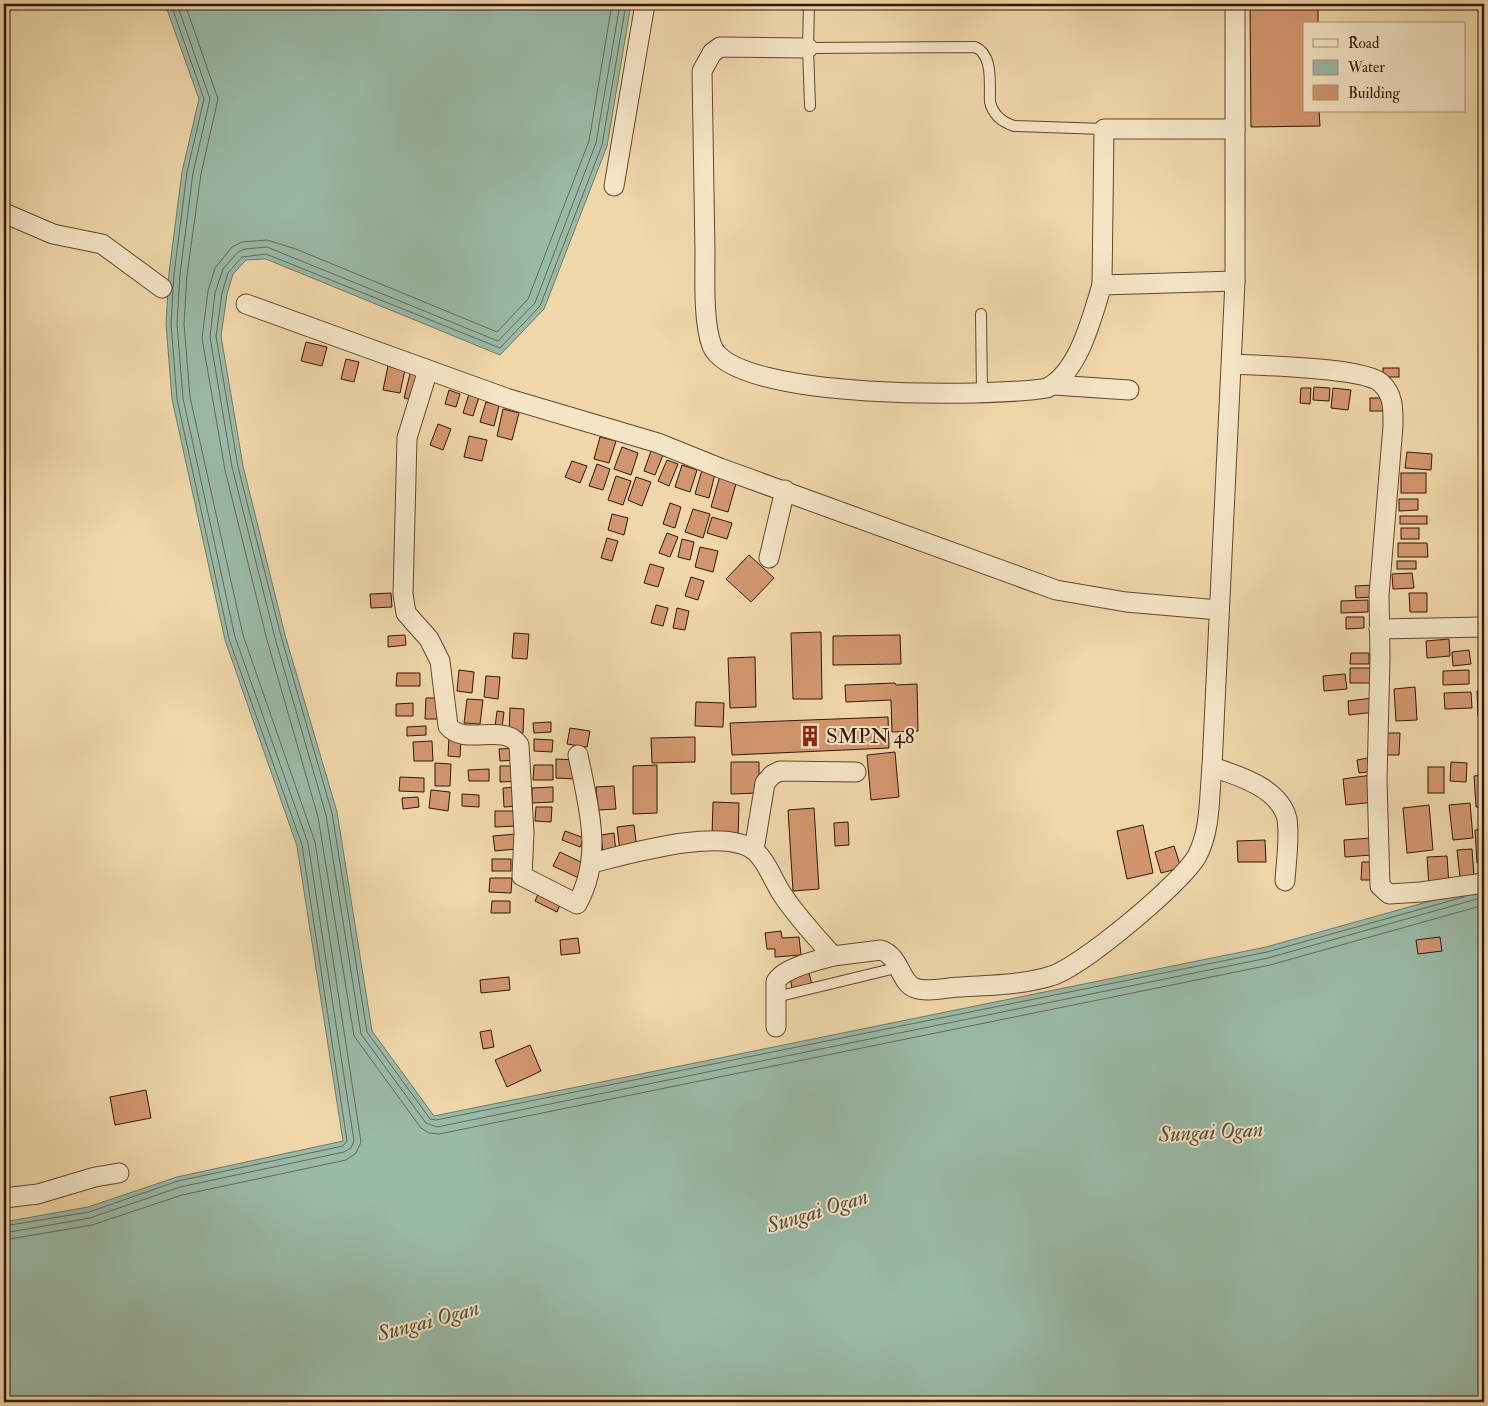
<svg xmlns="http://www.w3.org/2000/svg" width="1488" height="1406" font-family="'IM FELL Double Pica',serif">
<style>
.water{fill:#9abaa8;stroke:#717867}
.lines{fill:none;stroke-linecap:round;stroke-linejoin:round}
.shore{stroke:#666856;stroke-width:1}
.building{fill:#d39770;stroke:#331505}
.lane-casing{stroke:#62462e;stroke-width:12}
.street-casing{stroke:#62462e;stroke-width:21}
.lane{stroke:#f5e5c7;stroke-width:10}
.street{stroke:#f5e5c7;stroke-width:19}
.labels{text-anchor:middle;stroke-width:4;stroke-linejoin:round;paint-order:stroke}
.poi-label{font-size:21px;fill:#331505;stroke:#f5e5c7;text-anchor:start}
.water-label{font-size:22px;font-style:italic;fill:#574f3e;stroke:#f5e5c7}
</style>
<rect width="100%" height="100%" fill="#efd7a9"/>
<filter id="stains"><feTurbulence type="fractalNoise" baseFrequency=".004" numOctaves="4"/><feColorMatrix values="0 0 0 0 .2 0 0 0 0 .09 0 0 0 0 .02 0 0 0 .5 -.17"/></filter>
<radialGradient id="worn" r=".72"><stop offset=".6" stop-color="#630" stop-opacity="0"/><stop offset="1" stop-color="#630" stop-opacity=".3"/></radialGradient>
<polygon class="water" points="165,4 631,4 607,146 544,309 500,355 266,259 246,260 233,274 227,294 221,336 243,466 285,635 337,812 372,1031 434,1116 1266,947 1484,886 1484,1402 4,1402 4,1222 88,1207 177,1177 343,1141 297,846 225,640 172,399 166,324 169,273 182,172 199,99"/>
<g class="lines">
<g class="shore">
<polyline points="612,4 589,141 528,299 497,332 296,249 267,240 242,242 232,247 215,268 208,291 202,338 225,470 267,640 318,817 354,1036 421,1128 429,1133 439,1134 1270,965 1484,905"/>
<polyline points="620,4 596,143 535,303 498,341 267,247 245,249 238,252 223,269 215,293 210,337 232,467 275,638 326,815 361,1034 426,1123 437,1127 1268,958 1484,897"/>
<polyline points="626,4 602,145 540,306 500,348 266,254 242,257 228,273 222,293 216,336 238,467 281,636 332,813 367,1032 430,1119 436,1120 1267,952 1464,897"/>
<polyline points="4,1226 89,1212 178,1181 343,1146 347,1141 302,845 229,639 177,399 171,324 174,274 187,172 204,99 171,4"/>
<polyline points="4,1233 90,1218 180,1187 344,1152 351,1148 354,1141 308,843 235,637 183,398 177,324 180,274 193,173 210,99 177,4"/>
<polyline points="4,1240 92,1225 182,1195 346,1160 356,1153 361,1142 315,842 243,635 190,397 184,324 187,275 201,174 218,99 185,4"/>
</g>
</g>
<g class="building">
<polygon points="1250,4 1318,4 1318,24 1304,24 1304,111 1319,111 1320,126 1251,127"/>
<polygon points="306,342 327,347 322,366 301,361"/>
<polygon points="346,359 359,362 354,382 341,379"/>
<polygon points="388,366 405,370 400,393 383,390"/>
<rect x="1383" y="368" width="16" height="9"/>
<polygon points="411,370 423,373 417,401 404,398"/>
<polygon points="1314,387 1330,388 1329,401 1313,400"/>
<polygon points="1301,388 1311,388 1310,404 1300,403"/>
<polygon points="1333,388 1351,390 1348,410 1331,408"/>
<polygon points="449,390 460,394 456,407 445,404"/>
<polygon points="469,394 479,397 473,416 463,413"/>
<rect x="1370" y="398" width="17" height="13"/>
<polygon points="486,402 499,406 494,426 480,422"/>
<polygon points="503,409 519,413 512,440 497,436"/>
<polygon points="438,424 451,429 443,450 430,445"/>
<polygon points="469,436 487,440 482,461 464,457"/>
<polygon points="600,437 616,441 609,463 594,459"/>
<polygon points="622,447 638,453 631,475 614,469"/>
<polygon points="651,451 663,455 655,475 644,471"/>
<polygon points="1407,452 1432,454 1431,470 1405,468"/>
<polygon points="667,460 678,464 669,486 658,481"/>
<polygon points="572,461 587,466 580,483 565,477"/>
<polygon points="597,464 610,469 603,490 589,486"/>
<polygon points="682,465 697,470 690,492 675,487"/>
<polygon points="702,470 715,474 709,498 695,494"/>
<rect x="1401" y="473" width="25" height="20"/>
<polygon points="616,476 631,481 623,505 608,500"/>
<polygon points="720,476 737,480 728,512 711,507"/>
<polygon points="636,477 651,482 642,506 628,500"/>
<polygon points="1399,499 1418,499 1418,510 1399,511"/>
<polygon points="670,503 681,507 675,528 663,524"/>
<polygon points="693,509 710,514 703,538 685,532"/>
<polygon points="612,514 628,518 624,535 608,530"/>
<rect x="1400" y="516" width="27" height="8"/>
<polygon points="712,517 732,523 727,539 707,533"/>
<rect x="1401" y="528" width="18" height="11"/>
<polygon points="667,533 678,537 670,557 659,553"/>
<polygon points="607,538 618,541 612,561 601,558"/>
<polygon points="682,539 694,542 690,560 678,557"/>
<polygon points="1398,543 1427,543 1428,557 1398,557"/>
<polygon points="700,547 718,551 713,572 695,567"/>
<polygon points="749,555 774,578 751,602 726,579"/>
<rect x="1397" y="561" width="19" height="8"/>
<polygon points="650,564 664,568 658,587 644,583"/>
<polygon points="1412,573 1414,588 1393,589 1392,574"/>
<polygon points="691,577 704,581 698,600 685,596"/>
<polygon points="1375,585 1375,597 1356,598 1355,586"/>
<polygon points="391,593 392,607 371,608 370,594"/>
<polygon points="1409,593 1427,593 1427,612 1410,612"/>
<polygon points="1368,600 1368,612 1341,613 1341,601"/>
<polygon points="656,605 668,608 663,626 651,623"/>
<polygon points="677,608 689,611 685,630 673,628"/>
<polygon points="1346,617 1364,617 1364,628 1346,629"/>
<polygon points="821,632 822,699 793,699 791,633"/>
<polygon points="514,633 529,634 527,659 512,658"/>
<polygon points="405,635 406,645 388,647 388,636"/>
<polygon points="900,635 901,664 833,665 833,636"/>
<polygon points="1449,639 1450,656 1427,658 1426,641"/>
<polygon points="1469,650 1471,664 1453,666 1452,652"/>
<polygon points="1351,653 1369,653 1369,664 1350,664"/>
<polygon points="755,657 756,707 730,708 728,658"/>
<polygon points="1350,668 1372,668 1371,683 1350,683"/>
<polygon points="459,670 474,672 472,693 457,691"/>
<polygon points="1469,670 1469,684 1443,685 1443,671"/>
<polygon points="397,673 420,673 420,686 396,686"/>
<polygon points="1345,674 1347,689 1324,691 1323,676"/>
<polygon points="486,676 500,677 498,699 484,697"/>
<polygon points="895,683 896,685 917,684 918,731 892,732 891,700 846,702 845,685"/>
<polygon points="1415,687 1417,720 1396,721 1394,689"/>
<polygon points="1484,690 1484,716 1478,716 1477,691"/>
<polygon points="1471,692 1472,708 1445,709 1444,693"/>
<polygon points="426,698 438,698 437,719 425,719"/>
<polygon points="1373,698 1375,712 1349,715 1348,701"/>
<polygon points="467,699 483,700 480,724 464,723"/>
<polygon points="696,702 724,703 723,727 695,726"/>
<polygon points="413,703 413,716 396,716 396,704"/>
<polygon points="510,708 524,709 523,733 509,733"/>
<polygon points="497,711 504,712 502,728 495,727"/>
<polygon points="888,717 889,748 732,755 730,723"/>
<polygon points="551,722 551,732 534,733 533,723"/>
<polygon points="426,726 426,735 407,736 407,727"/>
<polygon points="570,728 590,731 587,747 567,744"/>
<polygon points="1386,733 1400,733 1399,755 1385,755"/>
<polygon points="449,737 461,737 460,757 448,756"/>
<polygon points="695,737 695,762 652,763 651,738"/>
<polygon points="534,739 553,740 552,752 534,751"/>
<polygon points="432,741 433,761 414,761 413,742"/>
<polygon points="518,748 519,760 500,761 499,749"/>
<polygon points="895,752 899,797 871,800 867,755"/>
<polygon points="1373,757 1375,771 1359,773 1357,760"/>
<polygon points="556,759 576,760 575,779 556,778"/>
<polygon points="731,762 759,762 759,793 731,794"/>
<polygon points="1451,762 1467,763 1466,782 1450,781"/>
<polygon points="435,763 451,764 450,786 435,786"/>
<polygon points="534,765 553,765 553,780 533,780"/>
<polygon points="657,765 657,813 633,814 633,766"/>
<polygon points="500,766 521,766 521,781 500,782"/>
<rect x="1428" y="767" width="16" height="26"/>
<polygon points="489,769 489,781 469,781 468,770"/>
<polygon points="1372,775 1375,802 1346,805 1343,779"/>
<polygon points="1484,775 1484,807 1476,807 1474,776"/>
<polygon points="400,777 424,778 424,792 399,791"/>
<polygon points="614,786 616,809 598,810 596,787"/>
<polygon points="518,787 519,806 504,807 503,788"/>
<polygon points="553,787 553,802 532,803 532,788"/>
<polygon points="431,790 450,792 448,811 429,808"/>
<polygon points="462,794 479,795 479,807 462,806"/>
<polygon points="418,797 419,807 403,809 402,798"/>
<polygon points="713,802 739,803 738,837 712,836"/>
<polygon points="1470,803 1473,838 1453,840 1449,805"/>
<polygon points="1429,805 1433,850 1407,853 1403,808"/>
<polygon points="536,807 552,807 551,822 535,821"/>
<polygon points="814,808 819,889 793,891 788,810"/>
<polygon points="495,811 518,811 518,826 495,827"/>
<polygon points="848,822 849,845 835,846 834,823"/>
<polygon points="634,825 637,849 620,851 617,827"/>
<polygon points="1143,825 1153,873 1127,879 1117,831"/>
<polygon points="1484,829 1484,863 1477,863 1475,830"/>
<polygon points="565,831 584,838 580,847 562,840"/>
<polygon points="614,833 616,852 603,853 601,835"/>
<polygon points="516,834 517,849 495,851 493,836"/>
<polygon points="1371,838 1372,855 1345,857 1344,840"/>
<polygon points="1265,840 1266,862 1238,862 1237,841"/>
<polygon points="1174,846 1181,868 1161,873 1155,852"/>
<polygon points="1472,849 1474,876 1460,877 1457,850"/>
<polygon points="560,852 589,866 583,880 553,866"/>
<polygon points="1447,856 1449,885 1429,886 1427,857"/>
<rect x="492" y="859" width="19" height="12"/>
<polygon points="1362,862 1374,862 1373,880 1361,880"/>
<polygon points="490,878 512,878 511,893 489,892"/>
<polygon points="539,892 561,902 557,912 535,901"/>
<polygon points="492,901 510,901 510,913 491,913"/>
<polygon points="781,931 782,938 799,937 801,955 775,957 775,949 767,949 765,933"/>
<polygon points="1440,937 1442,951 1418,954 1416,940"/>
<polygon points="578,938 580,953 561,955 560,940"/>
<polygon points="809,973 812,985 792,989 790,976"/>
<polygon points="509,977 510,990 481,993 480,980"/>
<polygon points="491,1030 494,1047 483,1049 480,1032"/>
<polygon points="530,1045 541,1071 507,1087 495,1060"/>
<polygon points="146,1090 151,1118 115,1125 110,1097"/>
</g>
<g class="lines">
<g class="lane-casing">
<g id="lane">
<polyline points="808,48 809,4"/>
<path d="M 810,106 L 808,48 L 975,47 C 994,55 989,85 990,102 C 993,115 1002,122 1014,126 L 1104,129"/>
<polyline points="981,314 982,393"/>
<polyline points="776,997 900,967"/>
</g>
</g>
<g class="street-casing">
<g id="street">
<path d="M 808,48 L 720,47 L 712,53 L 702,71 C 703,132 704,192 705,252 C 705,278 703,323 712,346 C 734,401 993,397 1047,388 C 1079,372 1092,317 1102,285 L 1235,281"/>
<polyline points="614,186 645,4"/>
<polyline points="4,213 53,234 102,244 162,288"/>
<polyline points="1102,285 1104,129 1235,129"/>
<polyline points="246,304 506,398 658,443 720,468 1056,590 1126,602 1219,610"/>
<path d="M 1233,364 C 1262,366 1362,367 1381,383 C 1394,395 1393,410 1393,426 L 1379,595 L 1380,658 L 1377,780 L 1380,886 L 1389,894 L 1421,892 L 1484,883"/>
<path d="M 428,370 L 407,438 L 403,594 L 406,613 L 429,639 L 440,661 L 448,726 C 465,747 504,722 519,745 L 524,833 L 522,876 L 577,904 C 604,856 588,805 578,755"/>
<polyline points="1054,385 1129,390"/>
<polyline points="769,558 785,490"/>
<polyline points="1379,629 1484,627"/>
<path d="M 1212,767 C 1237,775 1280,788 1287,819 C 1290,838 1286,862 1285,881"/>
<polyline points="754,850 765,783 772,775 780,771 856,772"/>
<path d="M 592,863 C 628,854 727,825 756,852 C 768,863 773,881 782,894 C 797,917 815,936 833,956 L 881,950 C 900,956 900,983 915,988 C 927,993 948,987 961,987 C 990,985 1023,985 1051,976 C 1080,968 1182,883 1197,856 C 1211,830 1209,796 1212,767 L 1235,281 L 1235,4"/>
<path d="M 776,1027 L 776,982 C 782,968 819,960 833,956"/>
<polyline points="4,1198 38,1194 95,1177 119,1173"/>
</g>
</g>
<use href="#lane" class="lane"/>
<use href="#street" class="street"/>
</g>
<defs>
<g id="building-bare" transform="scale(1.725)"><path d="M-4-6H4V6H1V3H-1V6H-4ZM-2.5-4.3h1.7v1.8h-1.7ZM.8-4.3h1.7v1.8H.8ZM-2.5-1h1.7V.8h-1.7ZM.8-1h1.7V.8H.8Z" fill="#8f2418" stroke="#f5e5c7" stroke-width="2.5" paint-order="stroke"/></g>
</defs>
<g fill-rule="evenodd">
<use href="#building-bare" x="810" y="736"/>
</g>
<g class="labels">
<g class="poi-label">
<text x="826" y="743">SMPN 48</text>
</g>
<g class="water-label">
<text transform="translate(1211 1131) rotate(-3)" y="8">Sungai Ogan</text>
<text transform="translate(817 1210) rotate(-17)" y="8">Sungai Ogan</text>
<text transform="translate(428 1320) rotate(-15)" y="8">Sungai Ogan</text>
</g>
</g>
<rect width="1488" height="1406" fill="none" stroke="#efd7a9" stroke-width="20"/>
<rect x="5" y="5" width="1478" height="1396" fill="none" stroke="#331505" stroke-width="2.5"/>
<rect x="10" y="10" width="1468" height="1386" fill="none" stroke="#331505"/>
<rect x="1303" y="22" width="162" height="90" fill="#f5e5c7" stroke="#a79279"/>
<rect x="1313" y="39" width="25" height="8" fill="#f5e5c7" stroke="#a79279"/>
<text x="1348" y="48" font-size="15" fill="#331505">Road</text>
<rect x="1313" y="60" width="25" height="15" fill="#9abaa8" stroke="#a79279"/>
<text x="1348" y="72" font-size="15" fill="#331505">Water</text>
<rect x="1313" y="85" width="25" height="15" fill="#d39770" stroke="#a79279"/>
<text x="1348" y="98" font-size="15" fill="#331505">Building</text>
<rect width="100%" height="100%" filter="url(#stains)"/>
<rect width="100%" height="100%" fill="url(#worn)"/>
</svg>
